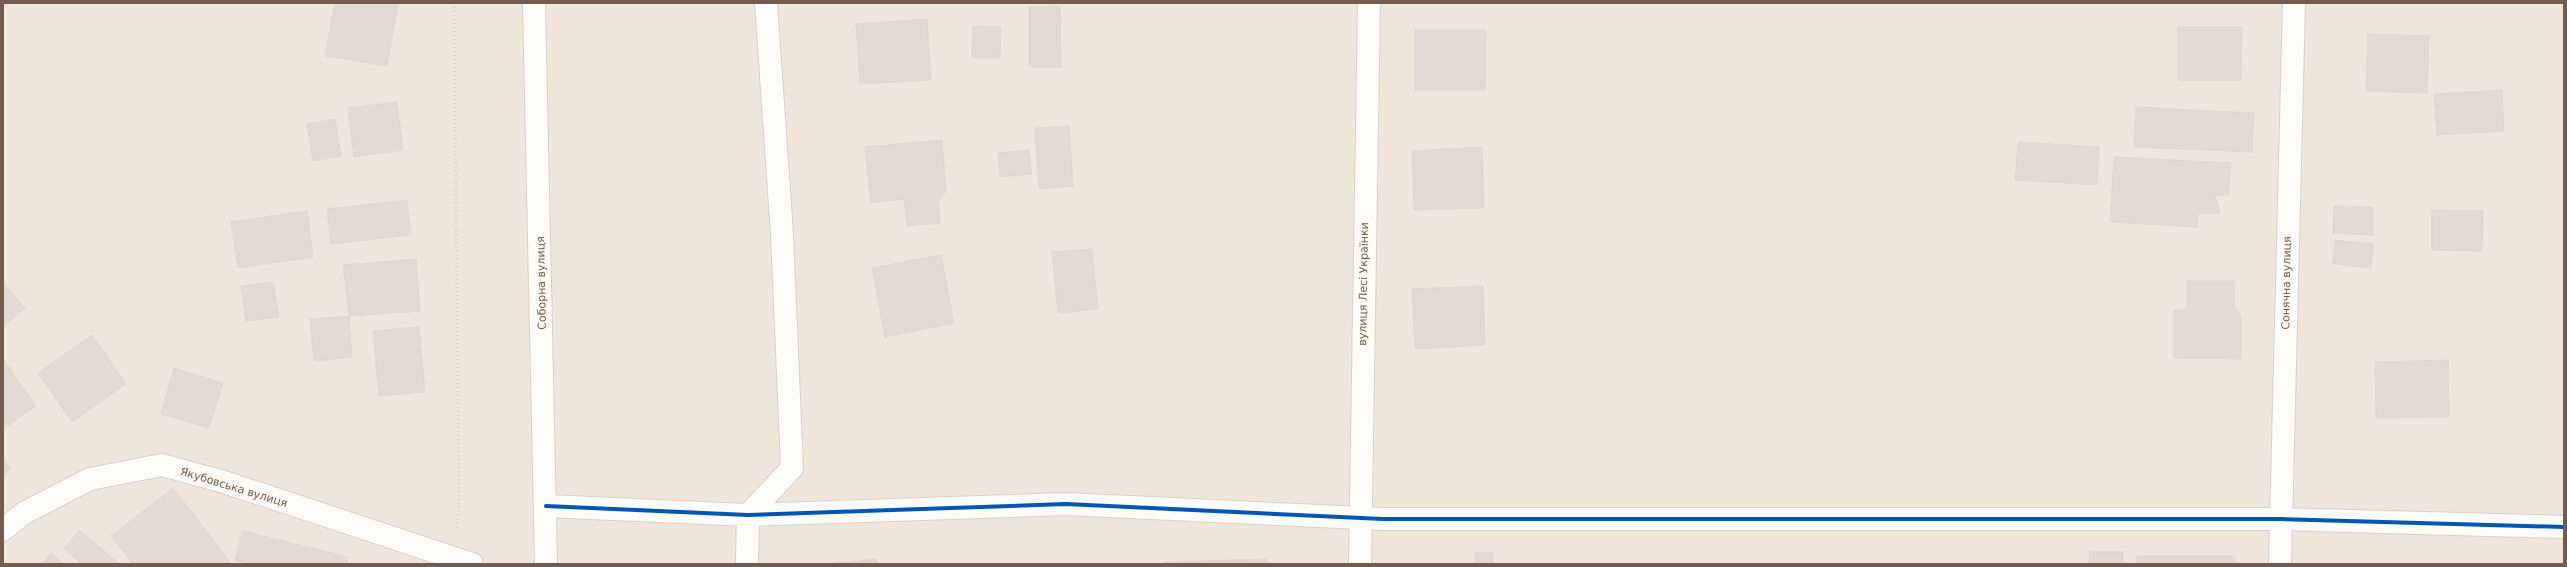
<svg xmlns="http://www.w3.org/2000/svg" width="2567" height="567" font-family="'DejaVu Sans',sans-serif">
<style>
.residential{fill:#f0e6db}
.building{fill:#e1d9d2;stroke:#e0d6cf}
.lines{fill:none;stroke-linecap:round;stroke-linejoin:round}
.street-casing{stroke:#d6d0cb;stroke-width:24}
.secondary-casing{stroke:#d7d0ca;stroke-width:24}
.path{stroke:#d8d1cc;stroke-width:2.5;stroke-dasharray:1 3;stroke-linecap:butt}
.street{stroke:#fefdfc;stroke-width:22}
.secondary{stroke:#fefdfc;stroke-width:22}
.cycleway-casing{stroke:#fef8ef;stroke-width:6}
.cycleway{stroke:#0057b8;stroke-width:4}
.labels{text-anchor:middle;stroke-width:3;stroke-linejoin:round;paint-order:stroke}
.street-label{font-size:11px;fill:#755b4e;stroke:#fef8ef}
</style>
<rect width="100%" height="100%" fill="#f7f3ed"/>
<rect class="residential" x="3" y="3" width="2561" height="561"/>
<g class="building">
<polygon points="335,3 398,4 387,66 325,56"/>
<polygon points="1060,6 1061,67 1029,67 1029,7"/>
<polygon points="927,19 931,80 860,84 856,24"/>
<polygon points="973,26 1001,27 1000,58 972,58"/>
<polygon points="2178,27 2242,27 2241,80 2178,80"/>
<polygon points="1415,30 1486,30 1485,90 1415,90"/>
<polygon points="2368,34 2429,36 2427,93 2366,91"/>
<polygon points="2502,90 2504,131 2437,135 2434,94"/>
<polygon points="397,102 403,150 354,157 348,108"/>
<polygon points="2136,107 2254,113 2252,152 2134,147"/>
<polygon points="335,119 341,156 313,161 307,124"/>
<polygon points="1069,126 1073,186 1039,189 1035,128"/>
<polygon points="942,140 946,191 938,202 940,223 907,226 904,199 871,203 865,147"/>
<polygon points="2018,142 2099,147 2097,185 2015,180"/>
<polygon points="1482,147 1484,208 1414,210 1412,151"/>
<polygon points="1029,150 1032,174 1000,177 998,153"/>
<polygon points="2114,157 2231,163 2228,195 2215,195 2220,214 2198,213 2197,227 2110,222"/>
<polygon points="407,200 411,235 331,244 327,209"/>
<polygon points="2334,206 2373,207 2373,235 2333,233"/>
<polygon points="2432,210 2483,211 2482,251 2432,250"/>
<polygon points="307,211 313,257 238,268 231,222"/>
<polygon points="2335,240 2373,244 2371,268 2333,264"/>
<polygon points="1092,249 1098,309 1058,313 1052,252"/>
<polygon points="941,255 954,323 885,337 872,268"/>
<polygon points="416,259 420,311 349,316 343,265"/>
<polygon points="2187,281 2234,281 2234,306 2241,316 2241,359 2174,358 2174,310 2187,310"/>
<polygon points="273,282 279,317 246,321 241,286"/>
<polygon points="3,283 25,308 3,327"/>
<polygon points="1483,286 1485,345 1415,349 1412,289"/>
<polygon points="349,316 352,357 314,361 310,319"/>
<polygon points="419,327 425,392 379,396 373,331"/>
<polygon points="92,335 126,384 72,422 38,373"/>
<polygon points="3,359 36,406 3,429"/>
<polygon points="2448,360 2449,417 2376,418 2375,362"/>
<polygon points="174,368 223,383 209,428 161,414"/>
<polygon points="3,460 11,468 3,476"/>
<polygon points="173,488 232,564 133,564 111,536"/>
<polygon points="79,530 119,564 82,564 64,549"/>
<polygon points="243,531 348,557 346,564 250,564 235,560"/>
<polygon points="1493,552 1493,564 1476,564 1475,553"/>
<rect x="2089" y="552" width="34" height="12"/>
<polygon points="51,553 64,564 42,564"/>
<rect x="2137" y="556" width="98" height="8"/>
<polygon points="877,559 877,564 828,564"/>
<polygon points="1266,559 1267,564 1165,564 1165,562"/>
</g>
<g class="lines">
<g class="street-casing">
<g id="street">
<polyline points="546,506 748,515 1066,504 1383,519 2281,519 2564,527"/>
<polyline points="3,530 24,513 90,479 162,465 224,482 472,564"/>
<polyline points="747,564 748,515 792,468 782,234 766,3"/>
<polyline points="1360,564 1369,3"/>
<polyline points="2280,564 2294,3"/>
</g>
</g>
<g class="secondary-casing">
<polyline id="secondary" points="534,3 546,564"/>
</g>
<polyline class="path" points="454,3 459,506 457,528"/>
<use href="#street" class="street"/>
<use href="#secondary" class="secondary"/>
<g class="cycleway-casing">
<polyline id="cycleway" points="546,506 748,515 1066,504 1383,519 2281,519 2564,527"/>
</g>
<use href="#cycleway" class="cycleway"/>
</g>
<g class="labels">
<g class="street-label">
<text transform="translate(541 283) rotate(-91)" y="4">Соборна вулиця</text>
<text transform="translate(2286 283) rotate(-89)" y="4">Сонячна вулиця</text>
<text transform="translate(1363 284) rotate(-89)" y="4">вулиця Лесі Українки</text>
<text transform="translate(234 487) rotate(17)" y="4">Якубовська вулиця</text>
</g>
</g>
<rect width="2567" height="567" fill="none" stroke="#755b4e" stroke-width="8"/>
</svg>
